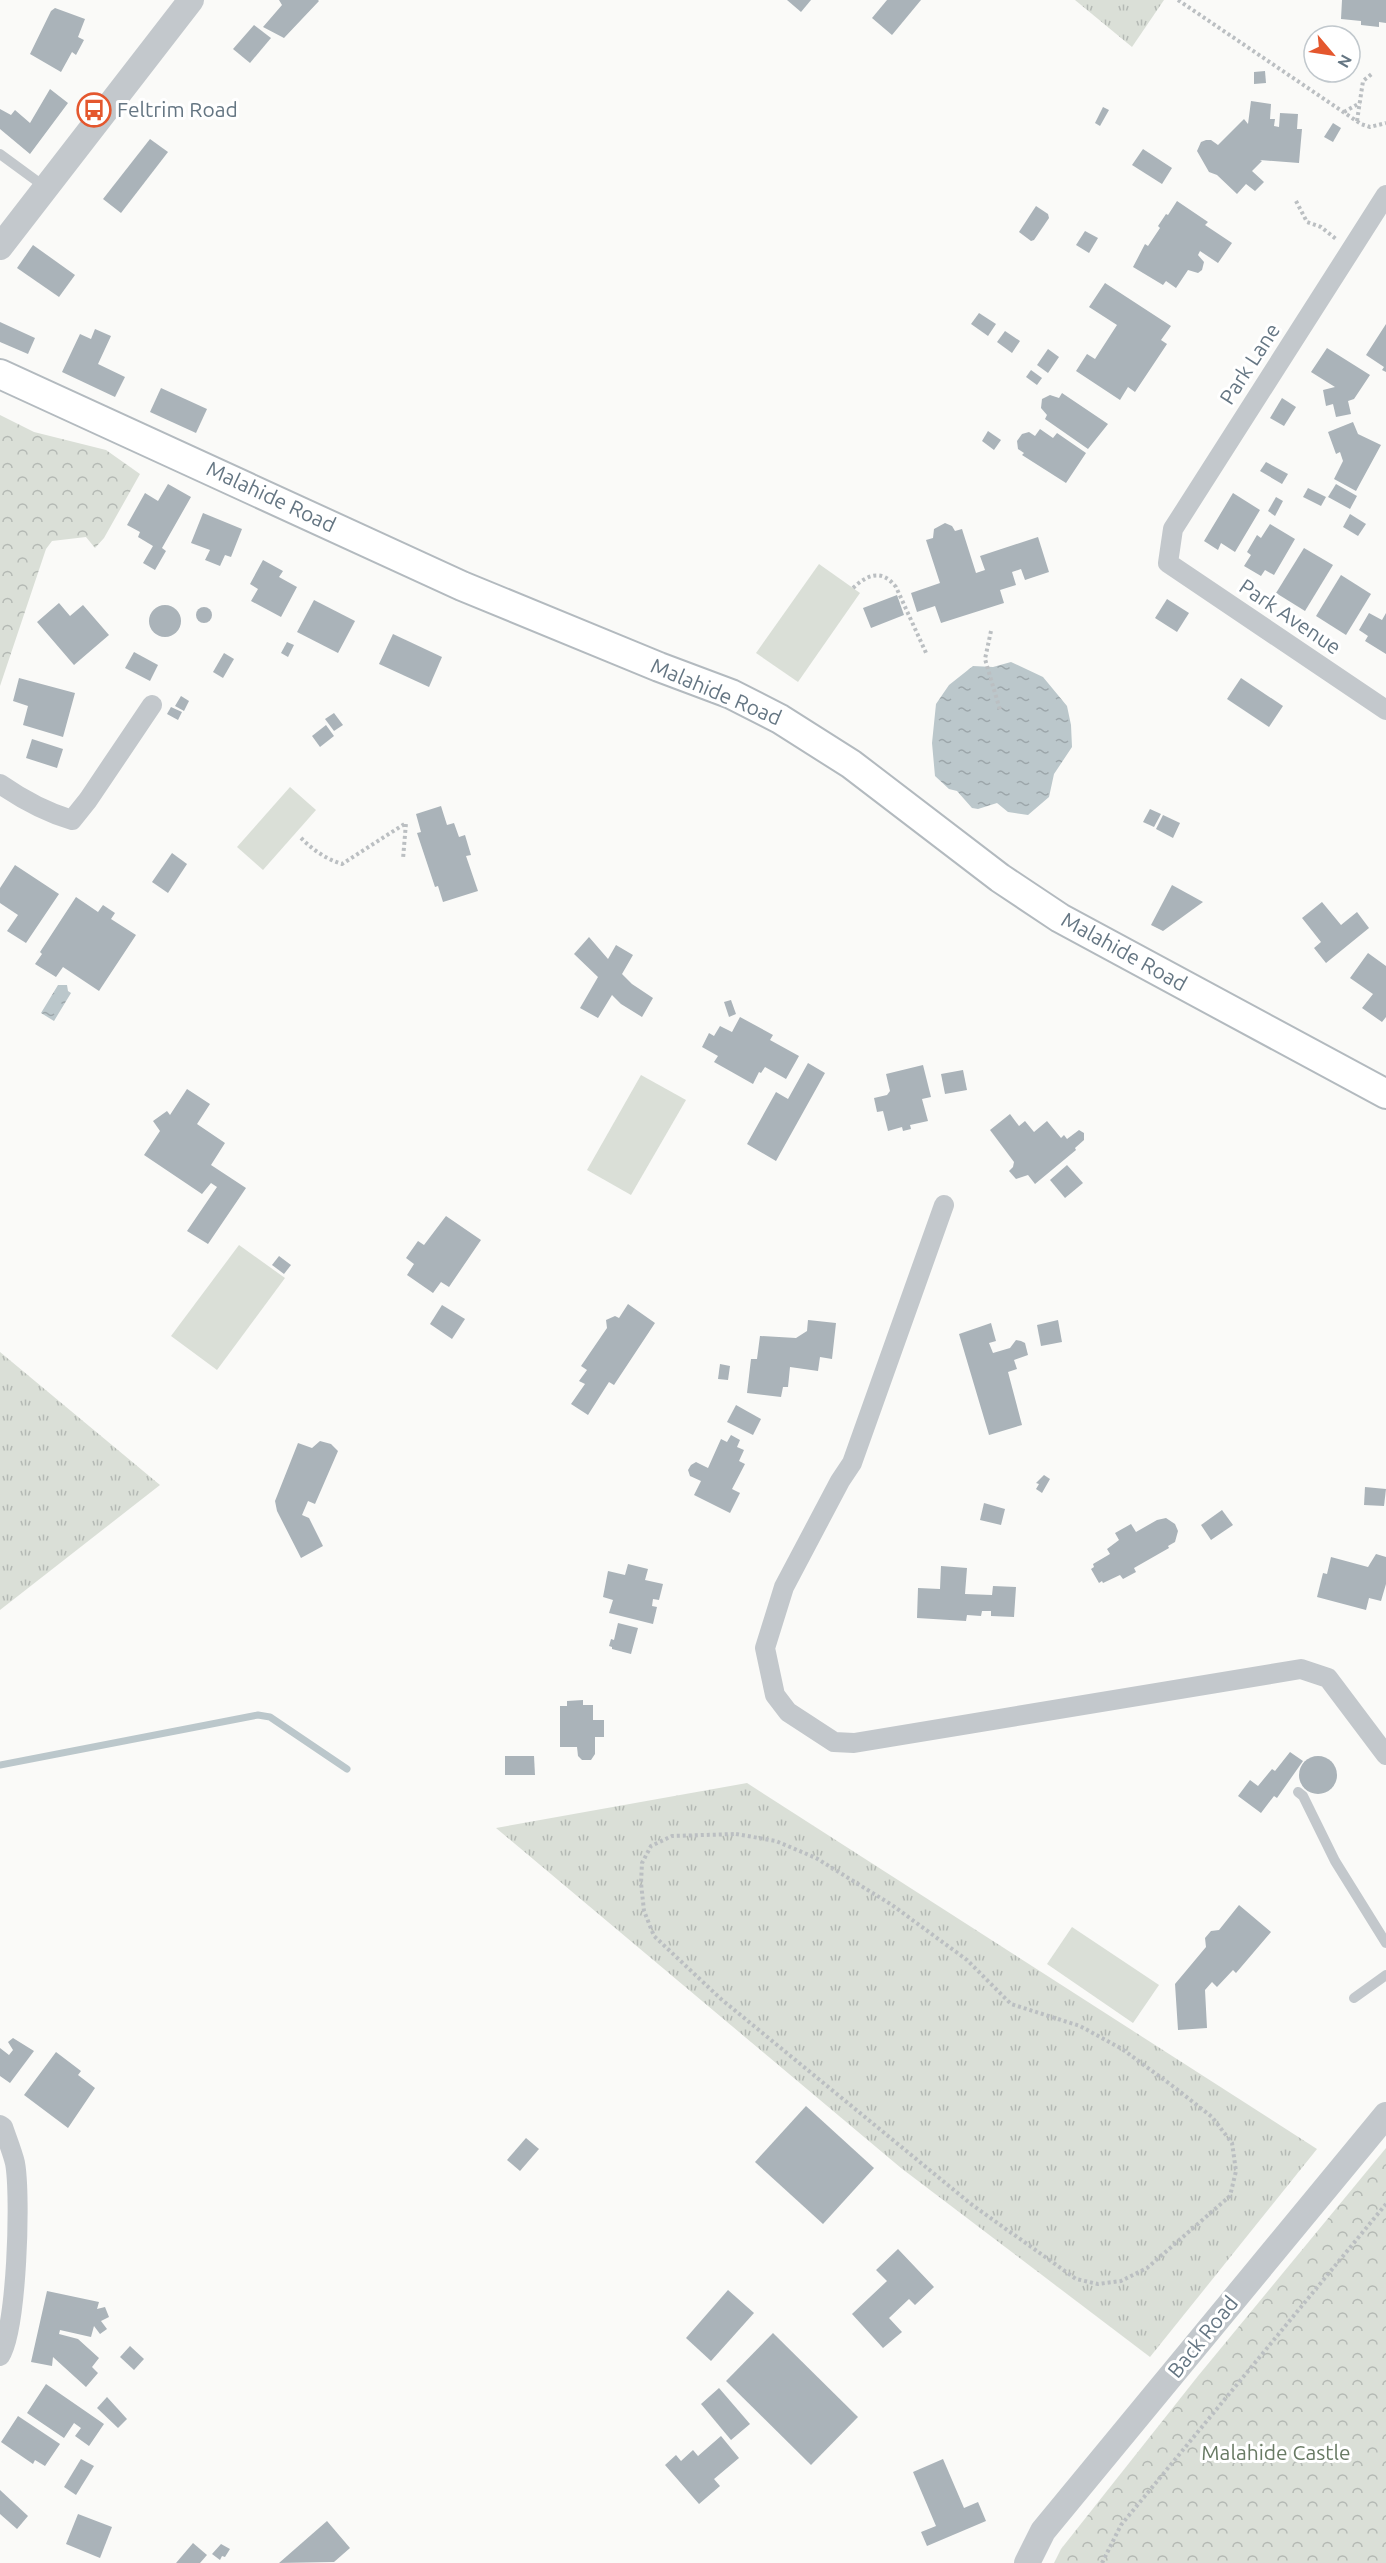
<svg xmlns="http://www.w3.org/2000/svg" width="1386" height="2563" font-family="Ubuntu,sans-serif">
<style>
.grass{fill:url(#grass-tufts)}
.park{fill:url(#park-crowns)}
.garden{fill:#dadfd7}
.water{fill:url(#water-ripples)}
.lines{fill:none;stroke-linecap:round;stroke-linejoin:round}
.stream{stroke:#bbc7cb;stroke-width:7}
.building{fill:#aab3b9}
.secondary-casing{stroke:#b3babf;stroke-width:32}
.path{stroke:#bbbfc2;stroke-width:4;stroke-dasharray:3 3;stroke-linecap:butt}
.service{stroke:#c3c8cc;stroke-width:10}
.minor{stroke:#c3c8cc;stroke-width:20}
.tertiary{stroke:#c3c8cc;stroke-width:26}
.secondary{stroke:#fff;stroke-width:28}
.labels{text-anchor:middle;stroke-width:6;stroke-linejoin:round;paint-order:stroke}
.poi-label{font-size:21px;fill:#657683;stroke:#fff;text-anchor:start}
.street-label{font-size:21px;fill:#657683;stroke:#fff}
.park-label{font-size:21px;fill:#687a64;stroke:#fff}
</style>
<defs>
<pattern id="grass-tufts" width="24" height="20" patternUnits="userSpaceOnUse" patternTransform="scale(1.5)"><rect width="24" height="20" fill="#dadfd7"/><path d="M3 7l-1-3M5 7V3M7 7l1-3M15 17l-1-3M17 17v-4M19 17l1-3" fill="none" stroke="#b4b9b4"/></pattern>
<pattern id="park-crowns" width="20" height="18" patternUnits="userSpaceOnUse" patternTransform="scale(1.5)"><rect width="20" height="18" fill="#dadfd7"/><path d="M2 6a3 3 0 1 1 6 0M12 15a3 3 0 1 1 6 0" fill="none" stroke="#b4b9b4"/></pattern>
<pattern id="water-ripples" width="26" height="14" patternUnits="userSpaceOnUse" patternTransform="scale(1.5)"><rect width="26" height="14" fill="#bbc7cb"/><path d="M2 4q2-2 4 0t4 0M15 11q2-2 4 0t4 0" fill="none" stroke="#9ca6aa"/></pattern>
</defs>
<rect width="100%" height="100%" fill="#fafaf8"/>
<g class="grass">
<polygon points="1075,0 1164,0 1132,47"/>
<polygon points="0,1352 160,1485 0,1610"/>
<polygon points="747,1783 1317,2149 1150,2357 901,2168 496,1828"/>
</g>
<g class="park">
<polygon points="0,415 34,432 106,450 140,474 104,538 95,548 86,537 52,541 46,549 0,686"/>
<polygon points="1386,2148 1386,2563 1054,2563 1061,2549 1198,2376"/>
</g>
<g class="garden">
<polygon points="819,564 860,593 798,682 756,653"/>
<polygon points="290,787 316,810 263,870 237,847"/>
<polygon points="641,1075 686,1100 631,1195 587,1170"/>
<polygon points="239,1245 285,1278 217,1370 171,1336"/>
<polygon points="1072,1927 1159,1985 1133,2023 1047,1964"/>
</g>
<g class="water">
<polygon points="1011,662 1043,677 1067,706 1071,725 1072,747 1054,774 1049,797 1028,815 1008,812 997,803 978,809 972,808 957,791 949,789 935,776 932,743 936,704 949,685 973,666 993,667"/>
<polygon points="58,985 67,985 68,991 71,993 54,1021 41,1013"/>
</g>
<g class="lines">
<polyline class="stream" points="0,1765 258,1715 270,1717 347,1769"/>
</g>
<g class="building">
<polygon points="279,0 318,0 319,1 284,38 263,27 282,5"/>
<polygon points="787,0 811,0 801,12"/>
<polygon points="887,0 921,0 892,35 872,18"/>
<polygon points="1342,0 1386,0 1386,23 1379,22 1379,27 1361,25 1361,21 1341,19"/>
<polygon points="55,8 85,19 78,37 84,40 76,55 72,52 61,72 30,54 51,11"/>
<polygon points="254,25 271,38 250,63 233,49"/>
<polygon points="1265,71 1266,83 1254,84 1254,72"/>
<polygon points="50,89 68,103 30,154 0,129 0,109 11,115 15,110 30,123"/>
<polygon points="1251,101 1271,104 1270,119 1275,119 1274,126 1279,127 1280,113 1298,114 1297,129 1302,129 1299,163 1260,160 1262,161 1252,171 1264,182 1255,191 1246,184 1237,194 1217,175 1209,172 1197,151 1201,142 1206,140 1211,140 1218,145 1244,119 1248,124"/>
<polygon points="1103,107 1109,110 1100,126 1095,123"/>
<polygon points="1333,123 1341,128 1333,142 1324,137"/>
<polygon points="150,139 168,152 121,213 103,199"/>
<polygon points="1143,149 1172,168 1162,184 1132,165"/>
<polygon points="1177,201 1208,222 1205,225 1232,243 1218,263 1200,251 1198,255 1204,262 1202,270 1198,273 1188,270 1176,288 1166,281 1163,285 1133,267 1145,244 1148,246 1160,228 1158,226 1166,214 1168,215"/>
<polygon points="1036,206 1048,214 1049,218 1034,240 1031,241 1019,232"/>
<polygon points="1085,231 1098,238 1089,253 1076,245"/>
<polygon points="33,245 75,275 59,297 17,268"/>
<polygon points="1105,283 1171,326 1161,340 1167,344 1135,392 1128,387 1120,400 1076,371 1087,354 1095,359 1117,325 1089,307"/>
<polygon points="979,313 996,324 988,336 971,324"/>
<polygon points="0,322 35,338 28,354 0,342"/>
<polygon points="1386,324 1386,372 1382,370 1384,367 1366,355"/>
<polygon points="95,329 111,336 98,364 125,377 115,397 62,372 80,334 91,339"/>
<polygon points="1005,331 1020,341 1012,353 997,342"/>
<polygon points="1327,348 1370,375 1354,399 1348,401 1351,414 1336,417 1333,404 1326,406 1323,390 1335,387 1311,372"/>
<polygon points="1048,349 1059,357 1048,373 1037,365"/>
<polygon points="1031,370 1042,378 1037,385 1026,377"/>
<polygon points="161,388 207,409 196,433 150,412"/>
<polygon points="1062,393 1108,424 1088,449 1045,419 1047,415 1041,408 1042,399 1050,395 1059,398"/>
<polygon points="1282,398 1296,407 1284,426 1270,418"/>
<polygon points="1353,422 1358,434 1381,445 1356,491 1334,479 1343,461 1340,452 1336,454 1328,432"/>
<polygon points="1040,429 1053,438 1057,433 1086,453 1066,483 1022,455 1024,453 1018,449 1017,441 1022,434 1029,432 1035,436"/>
<polygon points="988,431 1001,440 994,450 982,441"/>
<polygon points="1266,462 1288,474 1282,484 1260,471"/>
<polygon points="168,484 191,497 162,548 166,551 155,570 143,563 153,546 138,537 140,532 127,525 145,493 158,501"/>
<polygon points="1336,484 1357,496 1350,509 1328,497"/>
<polygon points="1308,488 1326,497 1321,506 1303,497"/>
<polygon points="1233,493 1260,510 1235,552 1221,543 1218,550 1204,541"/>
<polygon points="1276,497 1283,501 1275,516 1268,511"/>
<polygon points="203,513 242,529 231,557 225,555 220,566 205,560 210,550 191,543"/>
<polygon points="1350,514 1366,524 1358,536 1343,527"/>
<polygon points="945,523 952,526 955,531 962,529 976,573 985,570 980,556 1038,537 1049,572 1025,580 1021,569 1012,572 1016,585 1000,590 1004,603 941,623 935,606 917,612 911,593 940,583 926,540 933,538 934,529"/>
<polygon points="1270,524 1295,539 1274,575 1265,570 1261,576 1244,566 1251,555 1247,552 1257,535 1261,538"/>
<polygon points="1304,548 1333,565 1305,611 1276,593"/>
<polygon points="263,560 283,571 279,577 297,587 281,617 251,601 258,589 250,584"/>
<polygon points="1341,575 1371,594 1346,635 1316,616"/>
<polygon points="897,595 904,615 871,628 863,608"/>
<polygon points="1167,599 1189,613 1177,632 1155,618"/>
<polygon points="314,600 355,621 338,653 297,632"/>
<polygon points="59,603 70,616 83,605 109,635 74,665 37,622"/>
<circle cx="165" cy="621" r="16"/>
<circle cx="204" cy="615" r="8"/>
<polygon points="1369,613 1382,620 1386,613 1386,654 1365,641 1368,636 1359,630"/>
<polygon points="393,634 442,657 429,687 379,664"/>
<polygon points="287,642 294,645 288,657 281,653"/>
<polygon points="134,652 158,665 150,681 125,668"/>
<polygon points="224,653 234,659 223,678 213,672"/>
<polygon points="19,678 75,693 63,737 23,725 28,706 13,701"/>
<polygon points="1241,678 1283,706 1269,727 1227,699"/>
<polygon points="181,696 189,701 184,711 175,706"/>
<polygon points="171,707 182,712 178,720 167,714"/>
<polygon points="334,713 343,725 334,731 325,719"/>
<polygon points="326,725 334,736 320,747 312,736"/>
<polygon points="32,739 63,749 57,768 26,758"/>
<polygon points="441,806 447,825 454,823 459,837 465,835 471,855 466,856 478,891 443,902 438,886 435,887 417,833 421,832 416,814"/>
<polygon points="1150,809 1161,814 1154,827 1143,822"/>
<polygon points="1163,815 1180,823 1173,838 1156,829"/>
<polygon points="172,853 187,864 168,893 152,882"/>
<polygon points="15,865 59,894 26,943 7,931 18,915 0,903 0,888"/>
<polygon points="1172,885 1203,902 1163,931 1151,925"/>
<polygon points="76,897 98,912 103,905 115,913 111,919 136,935 99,991 63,967 56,977 35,964 42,954 40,952"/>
<polygon points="1322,902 1341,925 1357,912 1369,928 1326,963 1314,948 1321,942 1302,918"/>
<polygon points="589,937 608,959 616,945 633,955 622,974 632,984 653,998 642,1017 621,1004 612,995 598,1018 580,1008 598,977 574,954"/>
<polygon points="1368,953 1386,966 1386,1017 1382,1022 1362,1008 1373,994 1350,978"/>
<polygon points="731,1000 736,1014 729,1017 724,1002"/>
<polygon points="740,1017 773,1035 770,1040 799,1056 786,1079 765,1067 761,1073 759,1072 753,1084 714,1062 718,1056 702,1047 709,1033 714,1036 720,1026 732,1032"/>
<polygon points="808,1063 825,1073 776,1161 747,1144 776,1092 788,1099"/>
<polygon points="923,1065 931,1097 922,1099 928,1121 910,1125 911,1129 903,1131 902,1127 888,1131 883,1111 877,1112 874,1098 887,1095 890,1091 886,1074"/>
<polygon points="963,1070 967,1090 945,1094 941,1074"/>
<polygon points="187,1089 210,1104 197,1124 225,1143 211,1165 246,1188 208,1244 187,1231 217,1187 211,1183 202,1194 144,1155 160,1131 153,1121 167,1111 170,1115"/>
<polygon points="1010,1114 1019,1126 1025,1121 1034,1132 1047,1121 1061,1138 1064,1135 1067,1139 1079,1130 1084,1133 1084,1140 1075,1148 1076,1150 1035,1184 1028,1175 1016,1179 1009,1171 1013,1167 1014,1162 990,1130"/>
<polygon points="1067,1165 1083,1183 1065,1198 1050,1180"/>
<polygon points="446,1216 481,1240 449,1287 441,1282 433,1293 407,1275 414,1264 406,1258 418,1241 424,1245"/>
<polygon points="279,1256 291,1265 284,1274 272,1265"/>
<polygon points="628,1304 655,1323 614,1385 609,1382 588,1415 571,1404 585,1384 579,1381 587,1370 581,1366 607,1328 606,1320 615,1316 619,1318"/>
<polygon points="442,1305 465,1319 452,1339 430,1324"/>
<polygon points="808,1320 836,1323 832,1359 820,1357 818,1371 790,1367 788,1387 783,1387 781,1397 747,1393 751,1359 757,1359 760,1336 796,1338 807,1331"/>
<polygon points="1058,1320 1062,1342 1041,1346 1037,1325"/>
<polygon points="991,1323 996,1341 989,1343 993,1353 1010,1348 1016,1340 1021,1341 1025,1343 1028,1355 1014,1360 1017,1369 1008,1372 1022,1425 989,1435 959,1334"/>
<polygon points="720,1364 730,1366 728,1380 718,1379"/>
<polygon points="736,1405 761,1419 753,1435 727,1422"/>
<polygon points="731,1435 740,1440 737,1447 744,1450 739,1461 745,1464 732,1489 740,1493 730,1513 694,1495 701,1481 690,1476 688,1470 691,1465 696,1462 708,1468 721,1439 727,1442"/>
<polygon points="320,1441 331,1444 338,1451 315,1504 308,1501 302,1515 309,1518 323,1546 301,1558 277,1511 275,1501 298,1443 312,1448"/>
<polygon points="1044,1475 1050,1479 1042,1493 1036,1489 1039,1484 1036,1483"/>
<polygon points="1365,1487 1386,1489 1384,1506 1364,1505"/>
<polygon points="984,1503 1005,1509 1001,1525 980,1520"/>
<polygon points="1222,1510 1233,1525 1211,1540 1201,1525"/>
<polygon points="1166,1518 1175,1524 1178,1531 1175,1542 1168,1546 1169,1548 1134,1568 1136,1572 1123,1579 1120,1575 1103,1583 1102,1581 1099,1583 1091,1569 1094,1567 1093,1564 1110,1554 1107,1549 1119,1540 1115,1533 1131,1524 1136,1532 1157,1520"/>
<polygon points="1376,1554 1386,1557 1386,1584 1381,1601 1369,1598 1366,1610 1317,1597 1323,1573 1327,1574 1331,1557 1368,1567"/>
<polygon points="628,1564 648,1569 645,1580 663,1584 659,1600 653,1599 652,1606 657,1607 653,1624 609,1613 613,1600 603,1597 608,1571 625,1575"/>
<polygon points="941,1566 967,1568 965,1594 992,1595 993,1586 1016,1587 1014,1617 991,1616 991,1611 982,1611 981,1616 967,1615 966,1621 917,1618 918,1588 940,1589"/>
<polygon points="618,1623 638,1628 631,1654 612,1649 612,1647 609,1646 611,1639 614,1640"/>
<polygon points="583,1700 583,1705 593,1705 593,1720 604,1720 604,1737 595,1737 595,1754 591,1760 582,1760 578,1756 577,1747 560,1747 560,1706 567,1706 567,1701"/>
<polygon points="1290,1752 1303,1761 1277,1798 1274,1796 1261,1813 1238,1796 1250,1780 1258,1786 1272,1769 1275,1771"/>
<polygon points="505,1756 534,1756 535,1775 505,1775"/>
<circle cx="1318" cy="1775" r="19"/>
<polygon points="1239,1905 1271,1932 1236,1973 1233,1970 1217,1987 1212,1982 1205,1990 1207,2028 1178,2030 1175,1984 1206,1947 1205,1938 1211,1931 1219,1930"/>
<polygon points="13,2038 34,2051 10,2083 0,2076 0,2048 9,2055 13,2050 8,2042"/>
<polygon points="56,2052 81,2071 78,2075 95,2088 68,2128 24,2095"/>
<polygon points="806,2106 874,2168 823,2224 755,2162"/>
<polygon points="526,2138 539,2149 520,2171 507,2160"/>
<polygon points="898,2249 934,2287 915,2305 909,2299 889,2318 902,2332 883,2348 852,2314 887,2281 876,2270"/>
<polygon points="728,2290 754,2313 711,2361 686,2338"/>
<polygon points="47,2291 99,2302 97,2309 105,2307 109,2317 101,2321 107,2329 100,2334 94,2326 91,2337 60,2330 59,2334 78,2339 99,2358 92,2367 98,2373 86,2387 53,2357 52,2366 31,2362"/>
<polygon points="773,2333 858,2417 811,2465 726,2381"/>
<polygon points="130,2346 144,2359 134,2370 120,2357"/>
<polygon points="46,2384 104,2424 89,2446 75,2436 81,2428 74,2423 64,2438 27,2413"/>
<polygon points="719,2388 750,2424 731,2440 701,2404"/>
<polygon points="107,2397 127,2419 118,2428 97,2408"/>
<polygon points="18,2416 60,2444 45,2466 35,2460 33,2464 1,2442"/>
<polygon points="721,2436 739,2458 714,2479 720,2486 699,2504 665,2465 676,2455 681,2461 693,2450 698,2456"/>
<polygon points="81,2459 94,2466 76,2495 64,2487"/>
<polygon points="943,2459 964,2508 978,2502 986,2521 927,2546 921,2532 936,2526 913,2472"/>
<polygon points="0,2490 28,2516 17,2529 0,2514"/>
<polygon points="78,2514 112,2527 100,2558 66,2544"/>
<polygon points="327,2521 350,2548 334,2562 279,2563"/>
<polygon points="193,2543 207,2555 200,2563 176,2563"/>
<polygon points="221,2544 230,2549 225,2557 222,2556 220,2560 212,2554"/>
</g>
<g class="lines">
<g class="secondary-casing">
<polyline id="secondary" points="0,374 462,586 659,667 731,694 780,719 851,764 1000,878 1060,918 1386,1094"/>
</g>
<g class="path">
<polyline points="1178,0 1361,124 1370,127 1386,123"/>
<polyline points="1344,112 1360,103"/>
<polyline points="1357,121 1363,81 1373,73"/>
<polyline points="1296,201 1307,222 1321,227 1336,239"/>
<path d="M 853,588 C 868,574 882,569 896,587 L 927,655"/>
<polyline points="991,631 985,659 1000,710"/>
<path d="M 301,838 C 313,850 326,859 342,864 L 406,823 L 403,859"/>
<polygon points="736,1834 776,1841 816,1858 892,1905 967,1960 1011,2004 1080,2026 1122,2049 1174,2087 1212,2117 1232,2143 1236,2171 1230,2196 1147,2268 1121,2281 1098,2284 1076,2279 971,2204 721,1999 654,1936 644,1911 641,1883 642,1863 651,1846 672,1836"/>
<polyline points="1102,2563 1121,2525 1386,2204"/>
</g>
<g class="service">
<polyline points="0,154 45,187"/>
<polyline points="1298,1792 1303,1796 1335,1861 1386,1943"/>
<polyline points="1354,1998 1386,1975"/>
</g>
<g class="minor">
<polyline points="1386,195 1173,529 1168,563 1386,710"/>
<path d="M 0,784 C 23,800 45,812 72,820 L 88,800 L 152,705"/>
<polyline points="944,1205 852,1463 840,1481 784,1587 765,1648 775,1695 788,1712 834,1742 854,1743 1301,1669 1328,1678 1386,1755"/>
<path d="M 0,2125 L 3,2127 C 7,2139 12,2151 15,2163 C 21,2195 17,2330 0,2356"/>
</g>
<g class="tertiary">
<polyline points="0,247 191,0"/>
<polyline points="1027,2563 1043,2531 1386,2115"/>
</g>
<use href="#secondary" class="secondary"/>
</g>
<defs>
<g id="bus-ring" transform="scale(1.725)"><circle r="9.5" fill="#fff" stroke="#e4572e" stroke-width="1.5"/><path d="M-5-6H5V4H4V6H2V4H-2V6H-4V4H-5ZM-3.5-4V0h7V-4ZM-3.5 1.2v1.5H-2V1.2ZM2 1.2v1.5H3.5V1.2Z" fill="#e4572e"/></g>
</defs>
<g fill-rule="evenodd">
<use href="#bus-ring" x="94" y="110"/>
</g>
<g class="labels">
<g class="poi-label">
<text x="117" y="117">Feltrim Road</text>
</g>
<g class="street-label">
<text transform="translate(1250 364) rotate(-57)" y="7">Park Lane</text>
<text transform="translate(271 497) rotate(25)" y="7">Malahide Road</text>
<text transform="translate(1290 617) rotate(34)" y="7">Park Avenue</text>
<text transform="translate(716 692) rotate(23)" y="7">Malahide Road</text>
<text transform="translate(1124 952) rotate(29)" y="7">Malahide Road</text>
<text transform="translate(1203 2337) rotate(-51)" y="7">Back Road</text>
</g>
<g class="park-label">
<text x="1276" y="2460">Malahide Castle</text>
</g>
</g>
<g transform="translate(1332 54) rotate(119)"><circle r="28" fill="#ffffff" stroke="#c1c8cd" stroke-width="1.5"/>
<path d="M0-4.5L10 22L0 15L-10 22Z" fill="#e4572e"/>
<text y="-9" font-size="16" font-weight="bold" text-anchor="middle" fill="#657683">N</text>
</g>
</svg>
